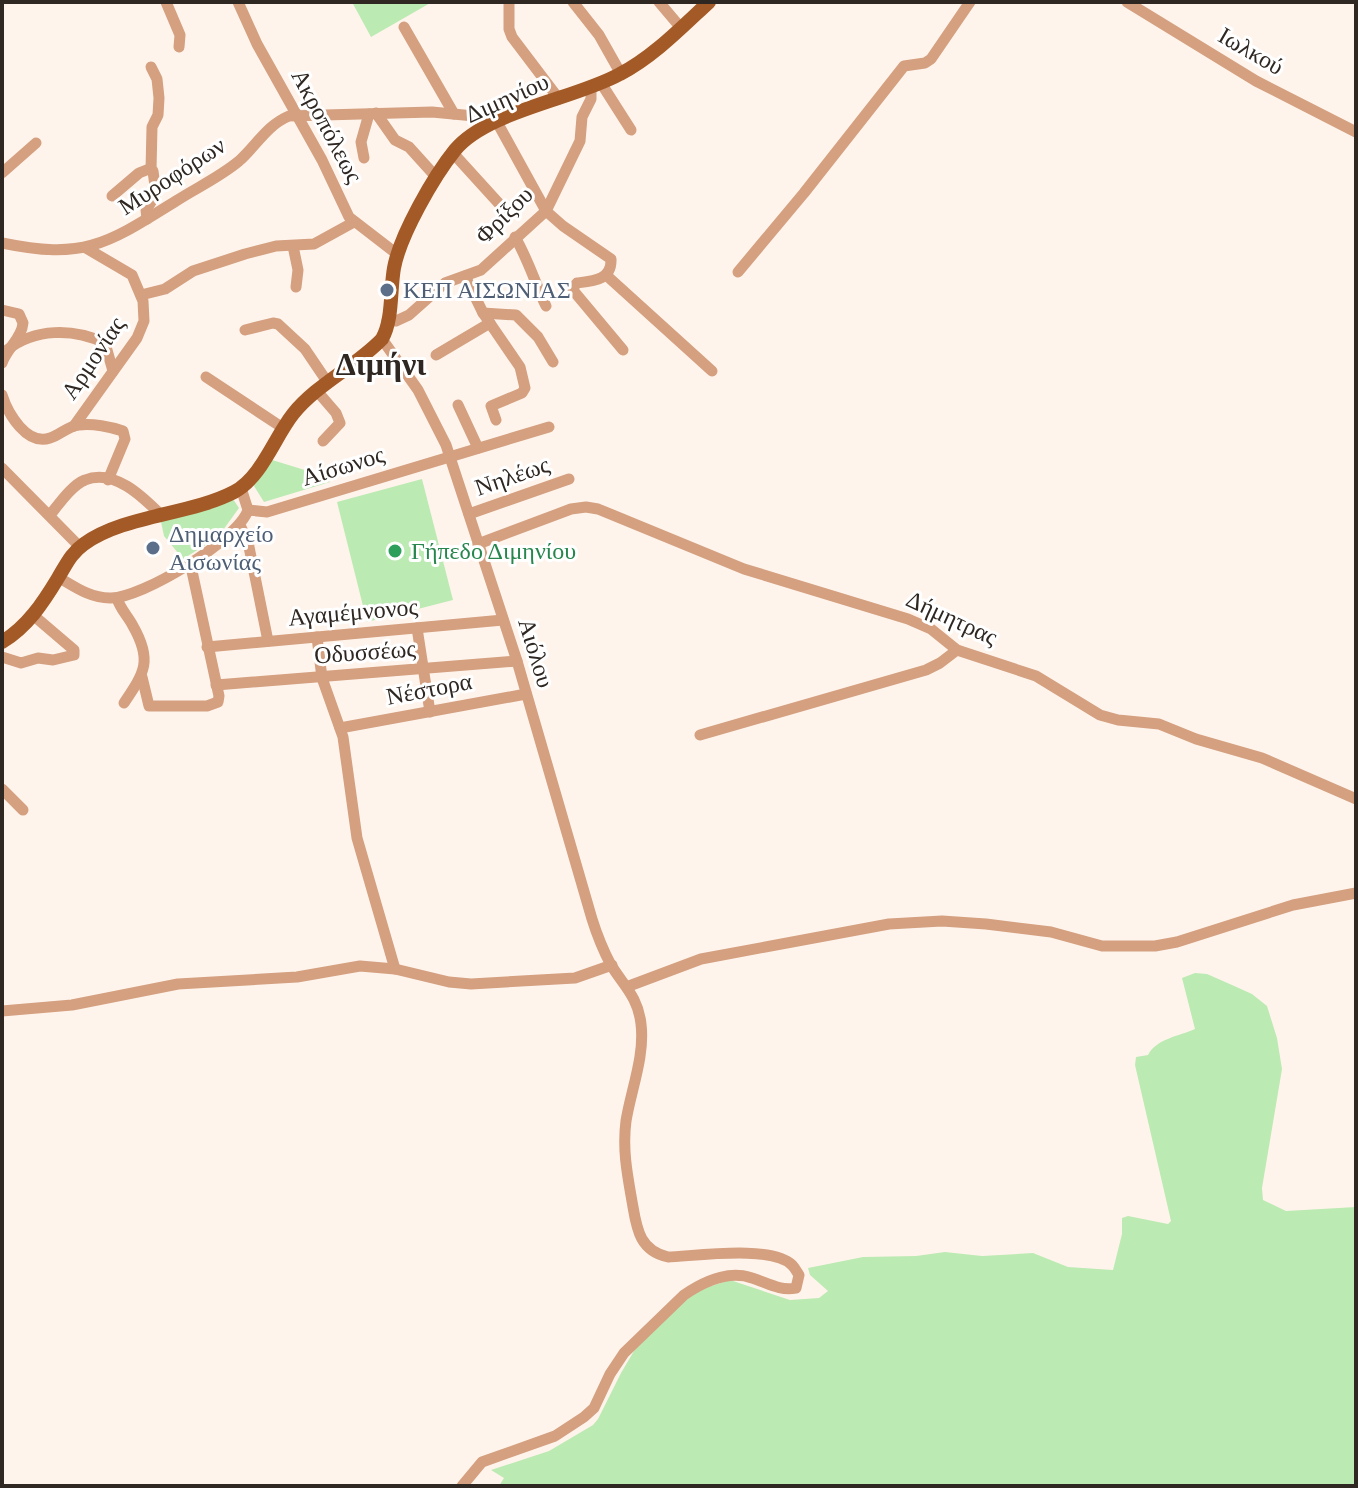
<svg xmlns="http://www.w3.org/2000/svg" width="1358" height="1488" font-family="'Times New Roman',serif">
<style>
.green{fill:#bceab3}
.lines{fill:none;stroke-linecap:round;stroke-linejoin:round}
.minor{stroke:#d4a080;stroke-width:11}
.major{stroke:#a35a26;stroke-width:14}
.service-dot{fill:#5c6f8a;stroke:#fff;stroke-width:3}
.leisure-dot{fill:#2e9e5b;stroke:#fff;stroke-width:3}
.labels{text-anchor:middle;stroke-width:6;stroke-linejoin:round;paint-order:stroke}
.street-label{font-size:24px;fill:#2e2722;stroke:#fff}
.service-label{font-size:24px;fill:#4e5e75;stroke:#fff;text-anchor:start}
.leisure-label{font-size:24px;fill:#27864d;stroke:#fff;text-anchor:start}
.district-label{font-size:32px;font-weight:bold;fill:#2e2722;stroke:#fff}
</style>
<rect width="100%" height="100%" fill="#fff4ec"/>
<g class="green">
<polygon points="352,2 432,2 371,37"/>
<polygon points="269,459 321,475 330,482 264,502 254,486"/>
<polygon points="422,479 453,600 367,622 337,502"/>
<polygon points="233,499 239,508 218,537 183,559 164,536 161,522"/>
<path d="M 1195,973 L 1207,974 L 1232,985 L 1252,994 L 1267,1006 L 1277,1038 L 1282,1069 L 1262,1188 L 1263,1200 L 1286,1211 L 1356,1207 L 1356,1486 L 499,1486 L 504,1478 L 491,1470 L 549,1451 L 593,1425 L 598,1419 L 621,1373 L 634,1351 L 682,1301 L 702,1289 L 730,1280 L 790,1300 L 819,1298 L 828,1291 L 810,1275 L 808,1268 L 863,1257 L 916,1256 L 945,1252 L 982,1256 L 1033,1253 L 1068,1267 L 1113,1270 L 1122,1234 L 1122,1218 L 1128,1216 L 1168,1224 L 1171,1221 L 1135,1065 L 1136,1057 L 1148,1055 C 1156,1039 1179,1036 1195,1029 L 1182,978 Z"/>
</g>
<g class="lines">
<g class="minor">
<polyline points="166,2 180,35 179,47"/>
<polyline points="238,2 257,44 322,160 349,217 397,254"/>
<polyline points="573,2 599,35 621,74"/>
<polyline points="659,2 681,28"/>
<polyline points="1127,2 1256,81 1356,132"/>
<polyline points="509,4 509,29 512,37 559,99"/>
<polyline points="404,27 454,114"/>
<polyline points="151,67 157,79 159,98 158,115 152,127 151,170"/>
<polyline points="601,83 631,130"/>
<polyline points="376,113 395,140 409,147 437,178"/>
<polyline points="453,153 503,208"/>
<polyline points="364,158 361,142 369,114"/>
<polyline points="2,173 36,143"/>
<polyline points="112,196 139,173 149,169 153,171 156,194 146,210 147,219"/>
<path d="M 515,237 C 528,259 535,283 546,306"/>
<path d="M 2,243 C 85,260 107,244 176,201 C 196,188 220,177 239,161 C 256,146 267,125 289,116 L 432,112 L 474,116 L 497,122 L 546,211 L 563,226 L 611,259 C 612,280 593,281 577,283 L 572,289 L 623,350"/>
<polyline points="293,246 298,270 296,287"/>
<polyline points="738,272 804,193 904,66 925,63 931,59 970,2"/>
<polyline points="606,275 712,371"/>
<polyline points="465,276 483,313 520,367 525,388 522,393 491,406 496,420"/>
<polyline points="141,295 165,289 193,271 245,254 276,246 314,244 354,222"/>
<path d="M 2,310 L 19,314 L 23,323 C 22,338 7,348 2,363"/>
<polyline points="483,313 516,315 538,337 553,362"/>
<polyline points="387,321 396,321 409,315 445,283 481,270 546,211 580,141 582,117 591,99 591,88"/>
<polyline points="245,330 273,323 278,324 305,349 328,383"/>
<path d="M 382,339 L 418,390 L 446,445 L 517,661 L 592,919 C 597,935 603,950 611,965 C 624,986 638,997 641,1024 C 645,1056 631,1090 626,1121 C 622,1151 628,1178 633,1207 C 637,1231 641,1251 668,1257 C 696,1256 772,1245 792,1265 C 795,1268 797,1272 799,1275 L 796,1288 C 779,1291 768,1283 752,1278 C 729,1270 703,1282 684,1295 L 624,1353 L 610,1374 L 594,1408 L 584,1417 L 555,1436 L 482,1462 L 462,1486"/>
<path d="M 7,350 C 35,328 73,328 105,343 L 113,371"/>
<polyline points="436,355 490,323"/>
<polyline points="206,377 283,428"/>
<polyline points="317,391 336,413 340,423 323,441"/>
<path d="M 2,395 C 8,414 27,446 50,438 C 60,435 68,426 79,425 C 92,423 111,427 123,431 L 125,439 L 108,480"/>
<polyline points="458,405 478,448"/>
<polyline points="74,426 137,338 144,321 143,301 132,275 86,248"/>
<polyline points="2,468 80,547"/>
<polyline points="248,510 267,512 549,427"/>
<polyline points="469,514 569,479"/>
<path d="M 50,515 C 59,504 72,485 85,480 C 114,468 143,497 161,515"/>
<polyline points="240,525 248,542 268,641"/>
<polyline points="478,544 571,509 586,507 598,509 744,569 908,619 931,629 957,650 1036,676 1100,715 1118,720 1159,724 1196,739 1262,758 1356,799"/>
<path d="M 58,577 C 75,587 90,598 110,598 C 141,599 238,540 248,510 L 241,488"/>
<path d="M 117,598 C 120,609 128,616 133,626 C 153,661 144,673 124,703"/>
<polyline points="417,628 430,712"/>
<polyline points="317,637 322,678 343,737 357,838 395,969"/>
<polyline points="207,647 503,620"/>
<polyline points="2,657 21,663 38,658 53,660 74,655 74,650 33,615"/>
<polyline points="142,677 149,706 207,706 218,702 219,696 190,562"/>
<polyline points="216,685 517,661"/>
<polyline points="340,728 526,694"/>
<polyline points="700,735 926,670 940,663 957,650"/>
<polyline points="2,789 23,810"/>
<polyline points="629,986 701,959 889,924 942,921 986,924 1051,932 1102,946 1155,946 1177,942 1293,905 1356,893"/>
<polyline points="2,1011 72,1005 178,984 297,977 360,966 395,969 449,982 471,984 575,978 612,965"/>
</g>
<path class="major" d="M 2,642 C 27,627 43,603 58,578 C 66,565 71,553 84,544 C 124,515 190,515 234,492 C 262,477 274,438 293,414 C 317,384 355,367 382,339 C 393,320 390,290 394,268 C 400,235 434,176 455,150 C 487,111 575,99 620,74 C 653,57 682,27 709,2"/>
</g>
<g class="service-dot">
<circle cx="387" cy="290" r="8"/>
<circle cx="153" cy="548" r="8"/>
</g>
<circle class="leisure-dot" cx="395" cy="551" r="8"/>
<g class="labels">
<g class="street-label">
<text transform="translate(1251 51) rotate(30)" y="8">Ιωλκού</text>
<text transform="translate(507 98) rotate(-24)" y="8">Διμηνίου</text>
<text transform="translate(327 126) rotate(62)" y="8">Ακροπόλεως</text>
<text transform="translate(172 176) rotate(-33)" y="8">Μυροφόρων</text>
<text transform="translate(504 215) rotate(-45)" y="8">Φρίξου</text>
<text transform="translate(93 358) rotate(-56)" y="8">Αρμονίας</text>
<text transform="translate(343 466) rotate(-17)" y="8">Αίσωνος</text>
<text transform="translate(512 476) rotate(-19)" y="8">Νηλέως</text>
<text transform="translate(353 612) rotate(-5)" y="8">Αγαμέμνονος</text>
<text transform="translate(952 618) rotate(25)" y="8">Δήμητρας</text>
<text transform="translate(365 652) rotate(-4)" y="8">Οδυσσέως</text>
<text transform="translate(536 653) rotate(73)" y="8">Αιόλου</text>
<text transform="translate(429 689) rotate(-11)" y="8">Νέστορα</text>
</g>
<g class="service-label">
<text x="403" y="298">ΚΕΠ ΑΙΣΩΝΙΑΣ</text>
<text x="169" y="542">Δημαρχείο<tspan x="169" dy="28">Αισωνίας</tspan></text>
</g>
<g class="leisure-label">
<text x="411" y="559">Γήπεδο Διμηνίου</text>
</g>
<g class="district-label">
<text x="381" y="375">Διμήνι</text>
</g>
</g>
<rect width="1358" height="1488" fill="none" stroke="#2e2722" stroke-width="8"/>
</svg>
